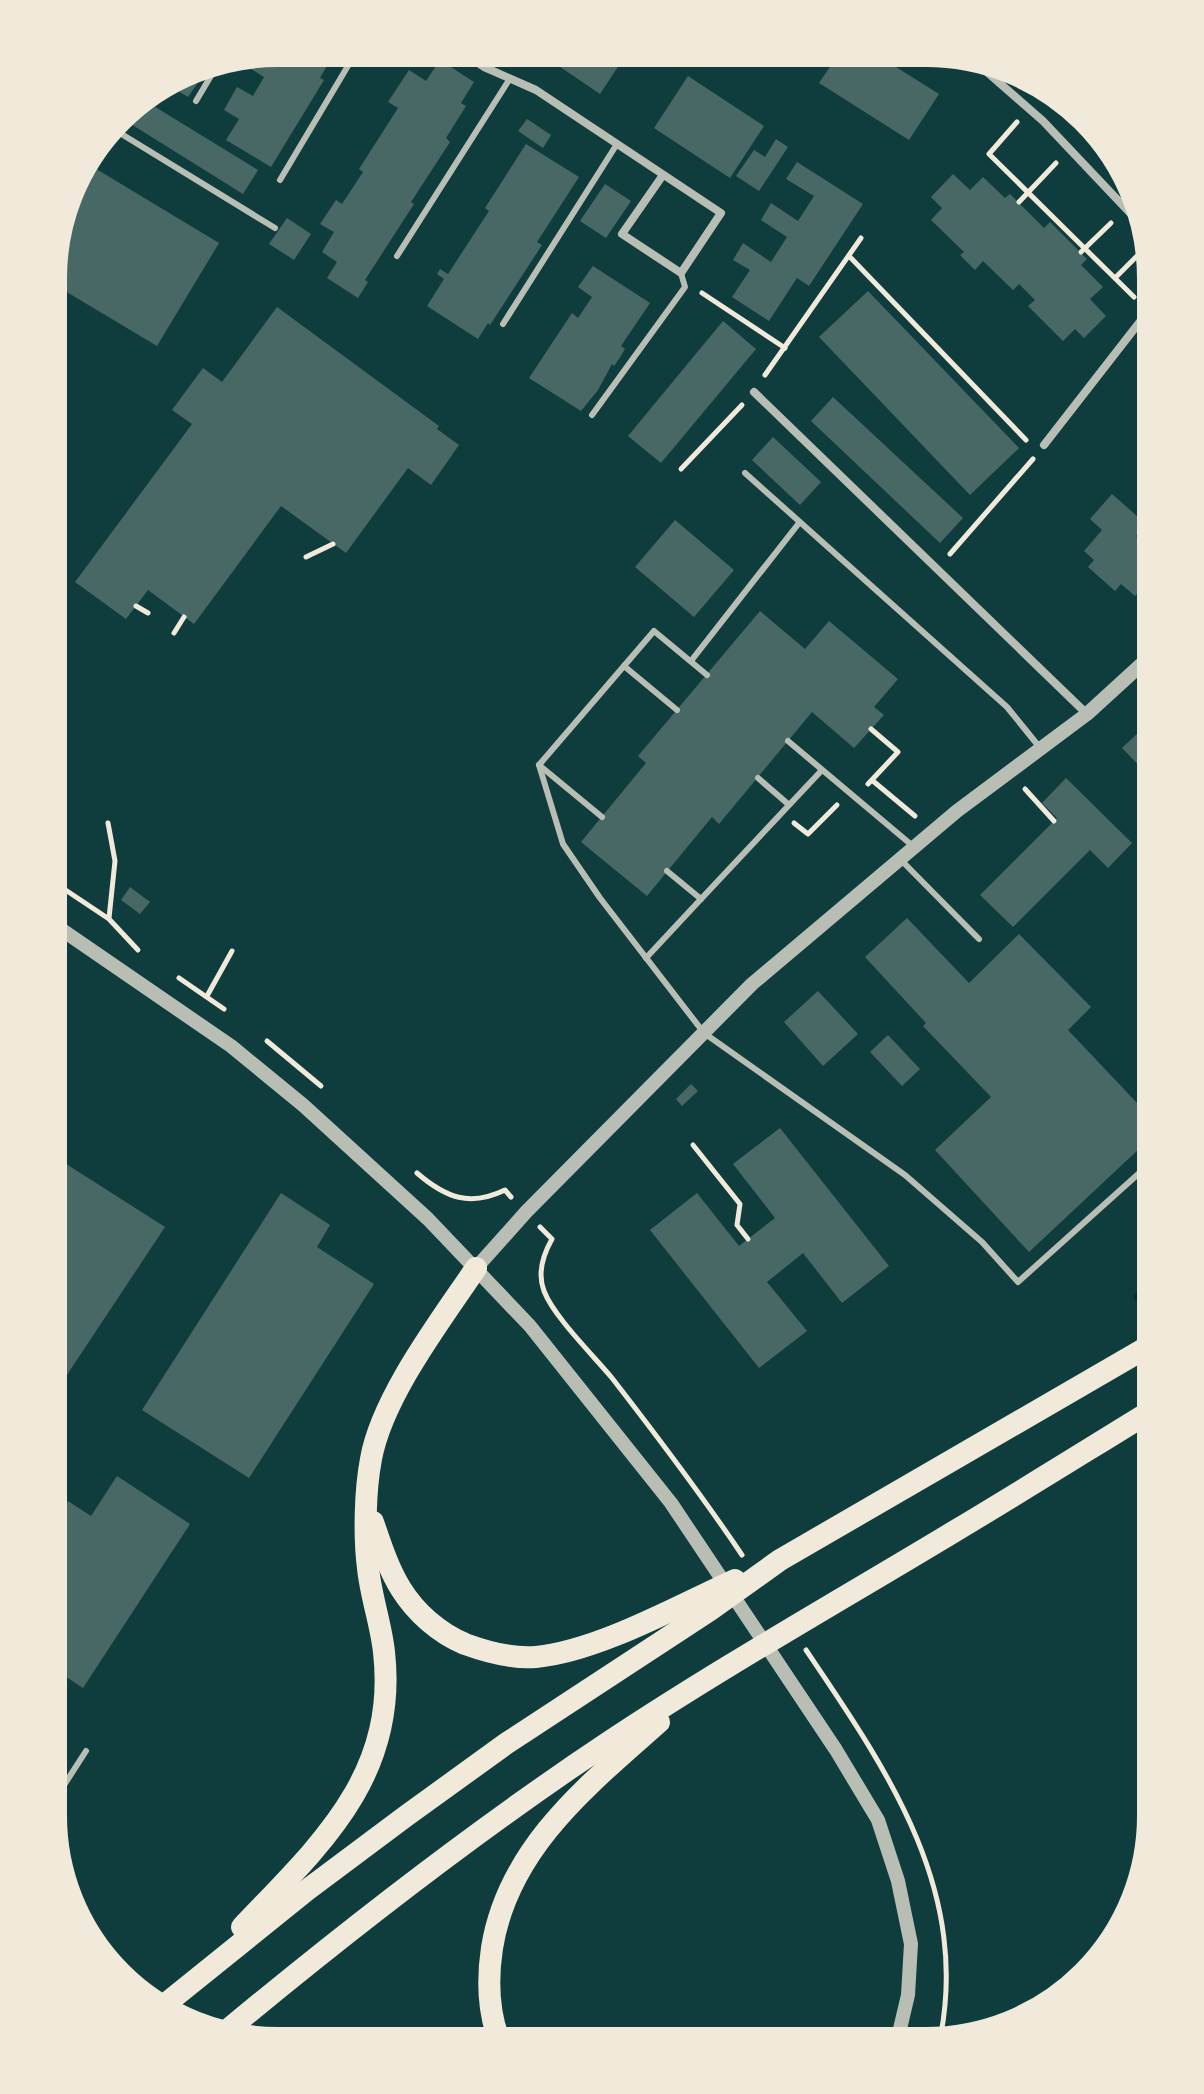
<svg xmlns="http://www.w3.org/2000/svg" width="1204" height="2094" font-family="'Open Sans',sans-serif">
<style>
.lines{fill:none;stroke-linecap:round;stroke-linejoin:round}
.stream{stroke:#0a2a2b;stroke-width:10}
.building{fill:#486865}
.path{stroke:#f1e9da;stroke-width:5}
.service{stroke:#b8beb3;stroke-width:6}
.minor{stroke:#b8beb3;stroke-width:8}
.tertiary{stroke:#b8beb3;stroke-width:14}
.trunk{stroke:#f1e9da;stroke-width:22}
.rim{fill:none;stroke:#f1e9da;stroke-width:10}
</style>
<rect width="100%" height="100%" fill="#0f3d3e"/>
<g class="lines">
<polyline class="stream" points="1139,1297 1156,1286"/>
</g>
<g class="building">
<polygon points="278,48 337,48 320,78 324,80 271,167 226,140 239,119 224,110 237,87 253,96 264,77 251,69 261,51"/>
<polygon points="552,50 629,50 600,94 547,58"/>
<polygon points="840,52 872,52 939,94 909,140 819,83"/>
<polygon points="440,60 474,82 461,103 466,106 446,138 450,142 411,202 414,204 365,280 368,282 358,298 327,278 337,262 322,252 334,232 320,224 336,200 342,204 363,172 359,169 398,108 388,102 409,70 426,81"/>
<polygon points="213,61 188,97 163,82 190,65"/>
<polygon points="688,76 764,126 730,178 654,128"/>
<polygon points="139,97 258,170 243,194 118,116 126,105"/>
<polygon points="527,119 551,135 543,148 518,131"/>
<polygon points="776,139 788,147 759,191 736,176 754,150 765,157"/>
<polygon points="526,144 579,177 537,242 542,245 490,325 488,323 478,339 427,306 444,279 437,274 440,269 448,274 489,211 485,208"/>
<polygon points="83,161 219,243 157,346 50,282 50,248 72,176"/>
<polygon points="797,162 863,204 809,286 797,278 769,321 732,297 750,270 733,260 743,243 771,262 787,237 761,220 771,203 798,221 814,196 786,179"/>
<polygon points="953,174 970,190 983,177 1005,198 1010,194 1044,228 1050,222 1087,259 1081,265 1103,287 1090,299 1106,316 1084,338 1075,329 1063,341 1028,306 1035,300 1019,284 1013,290 983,261 975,270 960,255 964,252 931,220 942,208 931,197"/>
<polygon points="605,184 631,201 606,238 580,221"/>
<polygon points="287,218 311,234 294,260 269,244"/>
<polygon points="593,266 650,303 621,346 625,349 619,359 614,366 612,364 598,390 581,411 529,378 572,313 578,318 592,297 578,287"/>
<polygon points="868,291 1019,448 970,495 819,337"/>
<polygon points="277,307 439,426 437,429 459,445 431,485 408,468 346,553 281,506 194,624 148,590 126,619 75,582 192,424 172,410 203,368 222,382"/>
<polygon points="723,321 756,349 661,463 628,436"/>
<polygon points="833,397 963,518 940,543 811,421"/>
<polygon points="50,428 67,439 50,465"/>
<polygon points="773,437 821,482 800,505 752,460"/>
<polygon points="1112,494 1146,524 1136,536 1156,553 1156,572 1135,596 1121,584 1115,591 1088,567 1094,560 1084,551 1102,530 1090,519"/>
<polygon points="675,520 734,570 694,617 635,567"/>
<polygon points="760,611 805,649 829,621 898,679 874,707 884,715 854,748 812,712 719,824 712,817 647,896 581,842 646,763 638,756"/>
<polygon points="1156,716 1156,783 1122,748"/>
<polygon points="1066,778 1132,843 1108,868 1090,850 1013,927 980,895 1057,818 1042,803"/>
<polygon points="130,887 150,902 140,914 121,900"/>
<polygon points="907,918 969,983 1019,934 1091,1007 1068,1030 1156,1123 1156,1133 1029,1252 935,1150 991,1097 923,1026 926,1023 865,957"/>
<polygon points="818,991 858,1034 823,1066 784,1022"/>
<polygon points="888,1035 920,1069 902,1086 870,1052"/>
<polygon points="691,1084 698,1091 682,1106 676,1099"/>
<polygon points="780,1128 889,1266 842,1303 803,1253 767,1282 807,1331 759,1368 650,1230 697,1193 739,1246 775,1218 733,1164"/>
<polygon points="49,1153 165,1227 49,1402"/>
<polygon points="281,1193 330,1225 317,1247 374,1284 249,1478 142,1410"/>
<polygon points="48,1414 58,1420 48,1436"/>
<polygon points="117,1476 190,1524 83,1688 48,1665 48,1532 68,1501 91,1516"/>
</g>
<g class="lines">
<g class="path">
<polyline points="1017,122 989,154 1134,297"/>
<polyline points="1019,202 1056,163"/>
<polyline points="1081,252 1111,223"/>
<polyline points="849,256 1026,440"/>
<polyline points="1116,277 1141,252"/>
<polyline points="702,293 785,348"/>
<polyline points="765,375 861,238"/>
<polyline points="681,469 742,405"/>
<polyline points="950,554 1033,459"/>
<polyline points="306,557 333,544"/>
<polyline points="136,606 148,613"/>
<polyline points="174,633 184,617"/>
<polyline points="873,781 915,816"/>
<polyline points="868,784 898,752 871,729"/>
<polyline points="1025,789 1054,821"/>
<polyline points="108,823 115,861 109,918"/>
<polyline points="794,823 808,834 837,805"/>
<polyline points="49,879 109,919 138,950"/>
<polyline points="179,978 224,1009"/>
<polyline points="207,996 232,951"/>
<polyline points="267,1041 321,1086"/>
<polyline points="693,1145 740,1204 737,1225 748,1239"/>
<path d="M 417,1173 C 446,1198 470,1207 505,1190 L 511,1197"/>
<path d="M 540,1227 L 552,1239 C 543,1255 537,1273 544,1291 C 554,1317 593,1355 612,1378 C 657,1436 701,1494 742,1555"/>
<path d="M 806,1650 C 887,1770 972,1891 939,2044"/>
</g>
<g class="service">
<polyline points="196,101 221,59"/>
<polyline points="110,127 275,228"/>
<polyline points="280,180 358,49"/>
<polyline points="397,256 509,80"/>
<polyline points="503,324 617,144"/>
<polyline points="592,415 685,287 681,273"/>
<polyline points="745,473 1007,707 1041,749"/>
<polyline points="691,661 799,523"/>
<polyline points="624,666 677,710"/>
<polyline points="1137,671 1156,690"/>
<polyline points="788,741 914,847"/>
<polyline points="539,765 563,844 600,898 704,1033 905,1175 982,1242 1018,1282 1156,1158"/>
<polyline points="539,765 654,631 707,675"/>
<polyline points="539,765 602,817"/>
<polyline points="758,778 788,804"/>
<polyline points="900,859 979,939"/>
<polyline points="667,871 701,899 822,770"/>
<polyline points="646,958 701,899"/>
<polyline points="48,1810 86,1751"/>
<polyline points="52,1841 56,1843"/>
</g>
<g class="minor">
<polyline points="456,49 484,67 536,90 721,213 681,273 622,234 663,175"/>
<polyline points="964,52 1043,121 1149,233"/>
<polyline points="754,392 1087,714"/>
<polyline points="1044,445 1156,301"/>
</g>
<g class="tertiary">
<polyline points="49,921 231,1046 303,1105 428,1219 530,1326 671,1503 836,1750 878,1820 898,1881 911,1944 908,1995 896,2046"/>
<polyline points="476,1268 526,1212 752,984 957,811 1087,714 1156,651"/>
</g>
<g class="trunk">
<path d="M 373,1522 C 381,1545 388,1568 401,1589 C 416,1613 439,1633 465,1644 C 487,1652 513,1659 536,1657 C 598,1651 678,1606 735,1580"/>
<path d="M 242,1927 C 320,1845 398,1776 384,1652 C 381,1624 371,1597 368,1568 C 364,1537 365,1490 371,1459 C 382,1397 441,1320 476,1268"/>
<polyline points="163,2006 307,1890 406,1816 507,1743 710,1610 780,1560 1156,1342"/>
<path d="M 224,2033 C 348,1930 475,1831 609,1742 C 722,1667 839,1601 955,1531 C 1022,1491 1089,1449 1156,1408"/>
<path d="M 501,2045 C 488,2014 487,1981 492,1948 C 508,1848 587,1786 659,1722"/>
</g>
</g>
<path d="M0 0H1204V2094H0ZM278 62H926A216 216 0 0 1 1142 278V1816A216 216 0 0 1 926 2032H278A216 216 0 0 1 62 1816V278A216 216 0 0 1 278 62Z" fill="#f1e9da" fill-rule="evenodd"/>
<path class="rim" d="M278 62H926A216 216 0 0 1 1142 278V1816A216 216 0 0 1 926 2032H278A216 216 0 0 1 62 1816V278A216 216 0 0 1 278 62Z"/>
</svg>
